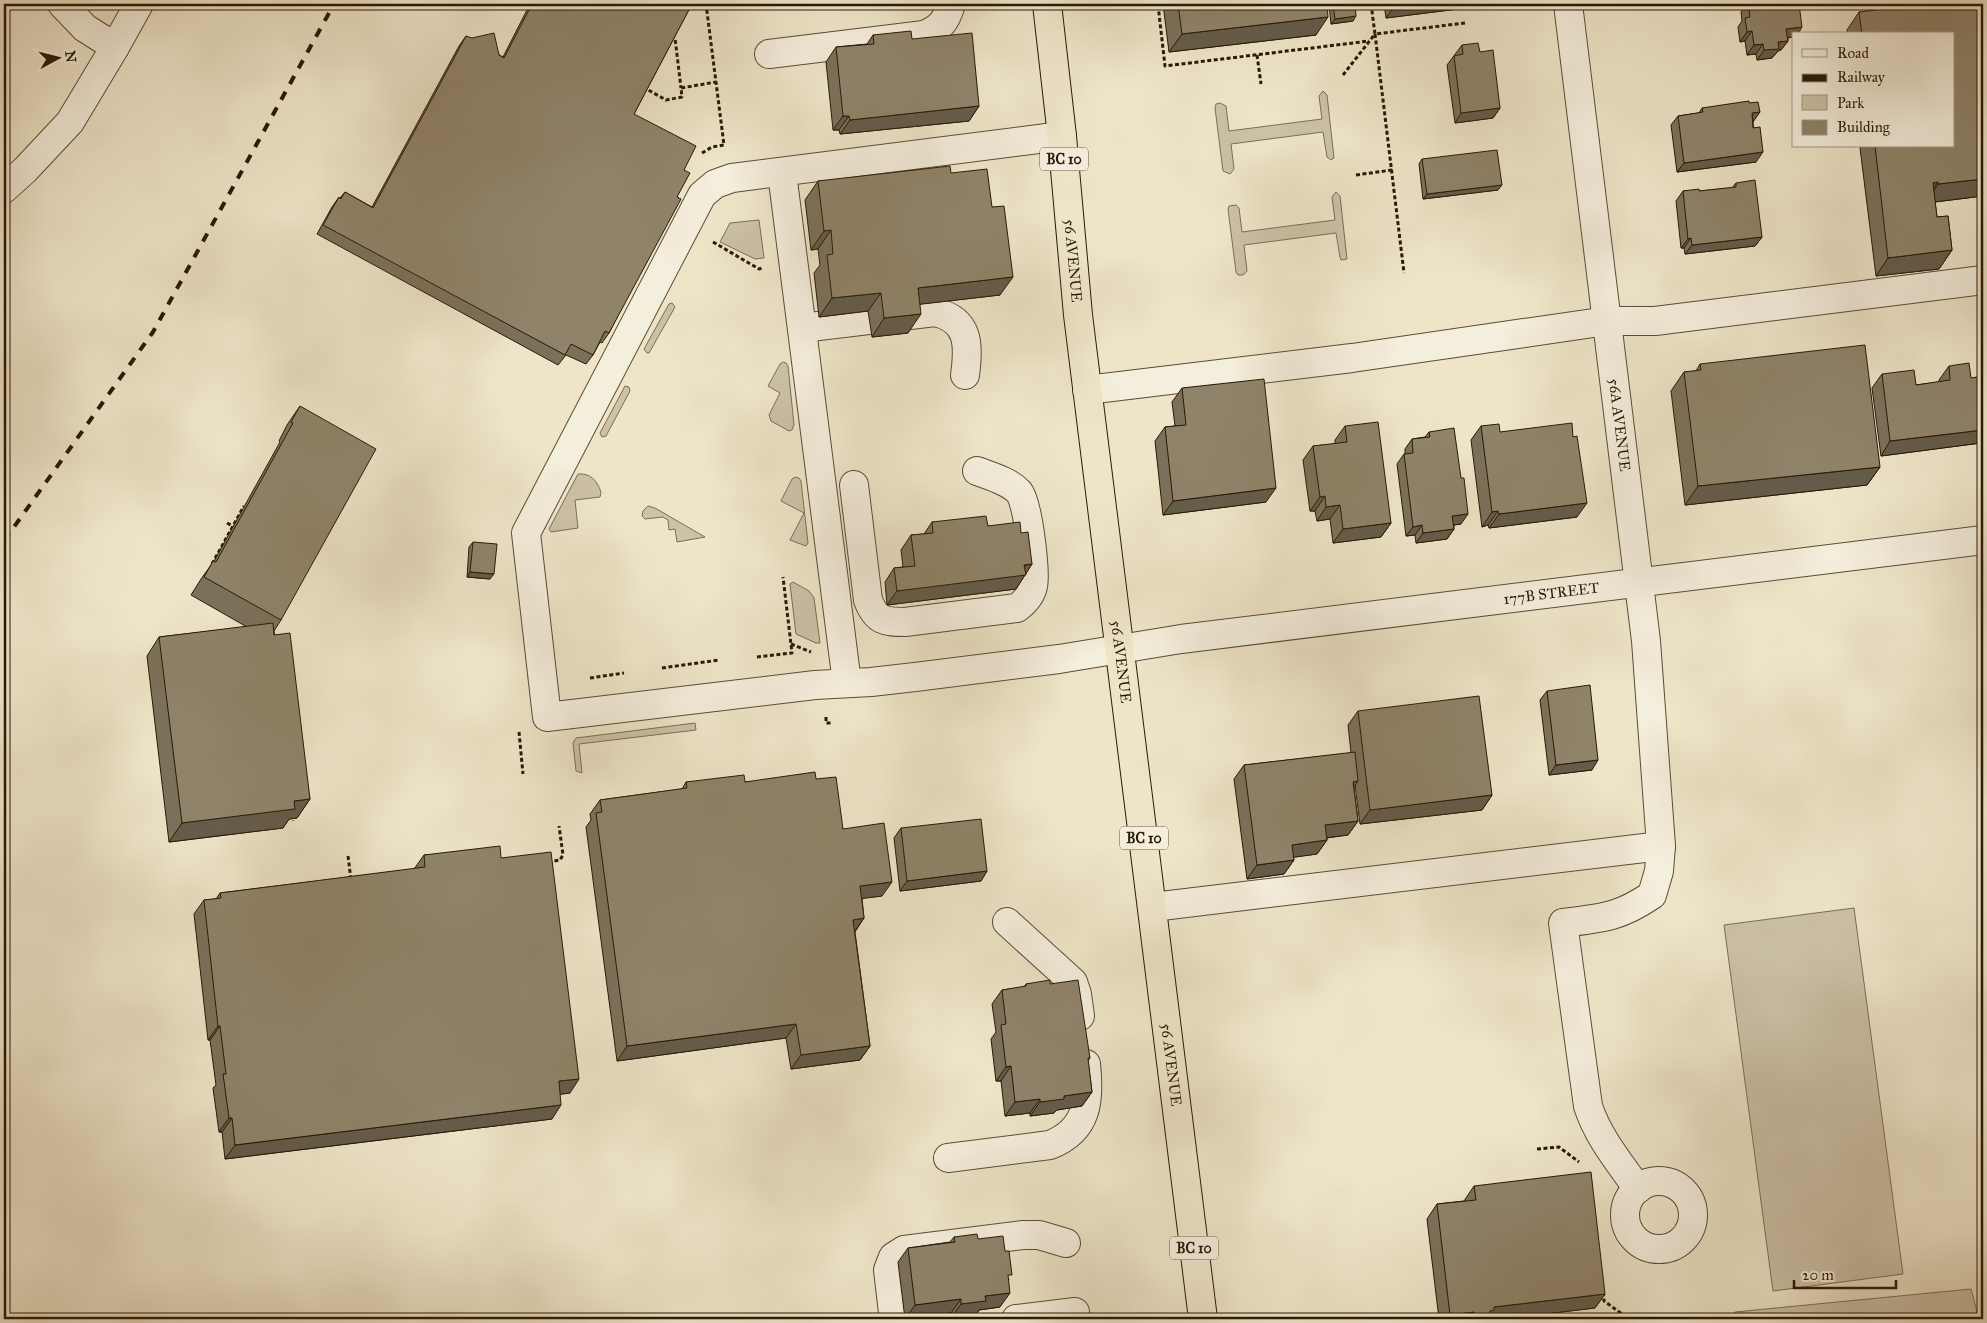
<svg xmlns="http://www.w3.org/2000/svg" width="1987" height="1323" font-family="'IM FELL Great Primer',serif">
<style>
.green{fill:#ccc2a8;stroke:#7a6e56}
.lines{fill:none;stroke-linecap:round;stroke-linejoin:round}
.minor-casing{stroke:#5a4c35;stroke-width:30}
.highway-casing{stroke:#281904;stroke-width:30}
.path{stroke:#281904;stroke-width:3;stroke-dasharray:4 2.5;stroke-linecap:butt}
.minor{stroke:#f4eedc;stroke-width:28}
.highway{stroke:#eee5c9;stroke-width:28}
.rail{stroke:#281904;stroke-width:4;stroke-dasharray:9 9;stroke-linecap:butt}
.wall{fill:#7b715b;stroke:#281904}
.shaded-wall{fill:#645c4a;stroke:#281904}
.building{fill:#8f836a;stroke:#281904}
.labels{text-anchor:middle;stroke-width:4;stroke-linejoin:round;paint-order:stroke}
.shield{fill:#f4eedc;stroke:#655945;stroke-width:1}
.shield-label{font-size:14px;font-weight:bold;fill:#281904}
.street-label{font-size:15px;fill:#281904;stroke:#f4eedc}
</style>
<rect width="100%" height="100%" fill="#eee5c9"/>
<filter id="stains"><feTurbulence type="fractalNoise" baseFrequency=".004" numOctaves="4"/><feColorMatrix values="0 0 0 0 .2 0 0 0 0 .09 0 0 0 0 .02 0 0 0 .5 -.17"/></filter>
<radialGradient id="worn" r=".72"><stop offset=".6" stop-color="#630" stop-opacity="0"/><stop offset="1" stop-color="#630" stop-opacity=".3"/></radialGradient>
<g class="green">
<polygon points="1323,91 1327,95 1334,158 1331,160 1327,157 1323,132 1231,144 1234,169 1230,174 1223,171 1215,108 1216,104 1220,103 1226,106 1229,131 1322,119 1319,96"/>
<polygon points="1336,192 1340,196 1347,259 1341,260 1340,257 1336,233 1244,245 1247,271 1243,275 1238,275 1236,272 1228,209 1229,206 1236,205 1239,208 1242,232 1335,220 1332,197"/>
<polygon points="759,220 764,258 755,259 720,242 730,223"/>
<polygon points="672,303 675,307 649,353 647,353 644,349 669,304"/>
<polygon points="783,362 786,363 788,366 794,425 792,430 789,431 771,421 769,415 780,393 768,386 780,364"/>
<polygon points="625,386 629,387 630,391 606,436 602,437 600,433"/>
<path d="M 578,474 C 590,473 597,480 601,492 L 600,497 L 575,500 L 578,528 L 551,532 L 549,529 Z"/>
<polygon points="795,477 799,478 801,481 808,543 806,546 790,540 804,513 781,501 792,479"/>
<polygon points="648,506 655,508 705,537 677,542 675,529 669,530 668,520 663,517 645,519 642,516 643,511"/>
<polygon points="793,582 809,591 814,598 820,643 816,643 796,634 790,584"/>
<polygon points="695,723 696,730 579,744 582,773 576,771 573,743 576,738"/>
<polygon points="1854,908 1903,1274 1773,1291 1724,925"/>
<polygon points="1971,1289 1979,1319 1736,1319 1735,1312"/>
</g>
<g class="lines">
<g class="minor-casing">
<g id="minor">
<polyline points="62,4 85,28 115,47"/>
<path id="s1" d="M 1568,4 L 1646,641 L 1661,846 L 1659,871 L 1652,895 C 1618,918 1602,918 1563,923 L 1588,1106 C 1598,1137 1619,1162 1638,1189"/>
<path d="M 769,54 L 924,35 C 941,28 946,21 951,4"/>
<path id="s2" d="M 1062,136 L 732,178 L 715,184 L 702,195 L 526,533 L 547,717 L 815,685 L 871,682 L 915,677 L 1059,659 L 1181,639 L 1983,540"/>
<polyline points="782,173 847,683"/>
<polyline points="4,189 25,170 70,122 115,47 139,4"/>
<path d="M 802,328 L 935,312 C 970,320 969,346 965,375"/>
<polyline points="1087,390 1352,358 1607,321 1655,321 1983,280"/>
<path d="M 854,485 L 868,600 C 876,621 885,622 905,622 L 1017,608 C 1025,602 1031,596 1033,586 C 1036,572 1028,502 1019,492 C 1009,481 990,476 977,471"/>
<polyline points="1153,907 1661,846"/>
<polyline points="1007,922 1073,982 1077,994 1080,1016"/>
<path d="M 948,1158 L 1050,1145 C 1088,1130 1090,1100 1086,1064"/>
<circle cx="1659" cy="1215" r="34"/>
<polyline points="896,1319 893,1313 888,1270 893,1257 904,1250 1023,1235 1039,1235 1066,1243"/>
<polyline points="1016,1319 1075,1312"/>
</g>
</g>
<g class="highway-casing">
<g id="highway">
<path id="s3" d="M 1047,4 L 1062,136 L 1078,315 L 1203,1319"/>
</g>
</g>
<g class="path">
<polyline points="1371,4 1375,34 1465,23"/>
<polyline points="1158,5 1165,66 1369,41"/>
<polyline points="1375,34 1404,273"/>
<polyline points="671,36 675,38 681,88"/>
<polyline points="1257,55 1261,84"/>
<polyline points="1343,75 1375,34"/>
<polyline points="643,87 666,100 682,97 681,88 716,82"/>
<polyline points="702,153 712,147 724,145 706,4"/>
<polyline points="1356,175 1392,170"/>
<polyline points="713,242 759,269 762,268"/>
<polyline points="227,523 233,526"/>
<polyline points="212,564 244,506"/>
<polyline points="791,644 811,652"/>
<polyline points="757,657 792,653 783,577"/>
<polyline points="662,668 719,660"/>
<polyline points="590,678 624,673"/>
<polyline points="826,717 826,723 833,723"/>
<polyline points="519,732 523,774"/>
<polyline points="292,814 293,821"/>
<polyline points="348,856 351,880"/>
<polyline points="548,862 560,860 563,855 559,826"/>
<polyline points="1537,1149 1559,1147 1579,1162"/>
<polyline points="1603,1292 1604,1301 1629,1319"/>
</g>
<use href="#minor" class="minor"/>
<use href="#highway" class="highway"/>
<polyline class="rail" points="4,541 153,332 334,4"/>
</g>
<g class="wall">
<polygon points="530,4 692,4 634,114 684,170 677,197 609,333 602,343 600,342 593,355 586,364 566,355 558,365 317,234 332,207 339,197 340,198 345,192 372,207 459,46 466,36 503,57"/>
<polygon points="1163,4 1327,4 1316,35 1169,52"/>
<polygon points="1329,4 1355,4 1353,21 1331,24"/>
<polygon points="1384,4 1476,4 1474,7 1386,18"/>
<polygon points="1747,4 1799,4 1793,34 1793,37 1788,38 1788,41 1781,50 1778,51 1772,58 1757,60 1756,54 1747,55 1745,41 1740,42 1738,27 1742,21 1741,12"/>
<polygon points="1913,4 1983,4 1983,196 1935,202 1937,217 1948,216 1952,250 1939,269 1876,276 1860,148 1862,146 1953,146 1953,34 1847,34 1847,30 1859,12 1911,6"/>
<polygon points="873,35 912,39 979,106 969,121 840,134 839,130 833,130 826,62 836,47 867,44"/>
<polygon points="1462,45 1480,52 1500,108 1493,118 1455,123 1447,65"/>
<polygon points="1702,108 1753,122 1756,162 1677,172 1671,125 1678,116 1699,113"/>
<polygon points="1422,159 1498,190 1423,199 1419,164"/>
<polygon points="951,173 1000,295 920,304 908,333 872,337 868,311 819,317 814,273 820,265 818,249 811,250 805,200 818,181"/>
<polygon points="1736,183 1762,237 1755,246 1685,254 1684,248 1681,248 1676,201 1683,191 1699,191 1732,188"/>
<polygon points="1700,364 1880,467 1867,485 1685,505 1671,391 1684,372 1696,371"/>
<polygon points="1949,366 1981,443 1881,456 1872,388 1882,374 1916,385 1939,382 1939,380"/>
<polygon points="1182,388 1266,502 1163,515 1155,441 1165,427 1175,426 1172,402"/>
<polygon points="300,406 281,620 274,631 310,799 297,818 289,819 283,828 169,842 147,656 159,637 247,627 191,595 201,579 214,561 280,442 279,441 287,425"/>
<polygon points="1345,426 1391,523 1381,537 1333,543 1330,519 1317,521 1315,511 1310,511 1303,460 1313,446 1335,444 1335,440"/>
<polygon points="1481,426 1500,432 1577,517 1489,528 1488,525 1482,527 1471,440"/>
<polygon points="1429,432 1461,524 1454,525 1454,529 1447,539 1416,543 1415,535 1406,536 1397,464 1404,454 1405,454 1405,449 1412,439 1425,437"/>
<polygon points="932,522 988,526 1021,533 1032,564 1016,589 887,605 885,582 894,568 903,567 901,550 911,535 924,534"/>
<polygon points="473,542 490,579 467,577 469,547"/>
<polygon points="1983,637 1983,671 1980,643"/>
<polygon points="1547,691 1592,770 1549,775 1540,700"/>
<polygon points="1358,711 1492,795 1482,810 1360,824 1355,785 1354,788 1358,821 1348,835 1327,838 1327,840 1317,854 1293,857 1294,860 1284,874 1247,879 1234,779 1244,765 1351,753 1348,725"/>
<polygon points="816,779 843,829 882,896 862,898 864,918 855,932 870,1046 860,1060 791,1069 786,1038 617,1061 586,827 591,820 590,814 600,800 682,789 686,782 745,782"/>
<polygon points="901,828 987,871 981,881 900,891 894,838"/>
<polygon points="424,855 501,858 570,1093 560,1094 552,1119 225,1159 222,1132 219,1132 213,1088 216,1085 210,1040 208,1040 194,914 204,900 216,899 220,893 414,869"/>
<polygon points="1026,984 1050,984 1090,1058 1088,1061 1092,1092 1082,1106 1057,1110 1054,1113 1030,1116 1030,1113 1005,1116 1001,1081 996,1081 991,1039 996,1032 992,1004 1002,990 1024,987"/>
<polygon points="1474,1186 1605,1294 1595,1308 1502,1319 1439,1319 1427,1219 1437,1204 1464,1201"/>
<polygon points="954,1237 978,1239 1009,1279 1000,1307 979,1310 976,1315 951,1318 951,1313 905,1319 898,1262 908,1248 950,1242"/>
</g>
<g class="shaded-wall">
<polygon points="1396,4 1476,4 1474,7 1386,18"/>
<polygon points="1356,16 1353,21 1331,24 1335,19"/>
<polygon points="1328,17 1316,35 1169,52 1182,34"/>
<polygon points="1802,27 1798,34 1793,34 1793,37 1780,39 1786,29"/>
<polygon points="1752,31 1745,41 1740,42 1747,32"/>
<polygon points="1788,41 1781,50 1778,51 1772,58 1757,60 1764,50 1778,42"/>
<polygon points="1763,44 1756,54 1747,55 1754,45"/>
<polygon points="979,106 969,121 840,134 850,120"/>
<polygon points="1500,108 1493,118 1455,123 1461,113"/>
<polygon points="1760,112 1753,122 1752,113"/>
<polygon points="843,116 849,116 839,130 833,130"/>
<polygon points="1763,152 1756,162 1677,172 1684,163"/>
<polygon points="1983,179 1983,196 1926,203 1938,184"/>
<polygon points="1938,182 1925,200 1933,183"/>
<polygon points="1502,185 1498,190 1423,199 1427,194"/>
<polygon points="831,230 818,249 811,250 824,231"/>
<polygon points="1762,237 1755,246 1685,254 1692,245"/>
<polygon points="1691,238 1684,248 1681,248 1688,239"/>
<polygon points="1952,250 1939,269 1876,276 1888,258"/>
<polygon points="1013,277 1000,295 905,306 918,288"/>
<polygon points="881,293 868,311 819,317 832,298"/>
<polygon points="921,314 908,333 872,337 884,318"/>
<polygon points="1983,430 1983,439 1981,443 1881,456 1890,441"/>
<polygon points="1880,467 1867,485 1685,505 1698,486"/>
<polygon points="1276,488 1266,502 1163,515 1173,501"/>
<polygon points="1325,496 1315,511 1310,511 1320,497"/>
<polygon points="1587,503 1577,517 1489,528 1499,514"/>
<polygon points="1340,505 1330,519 1317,521 1326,507"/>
<polygon points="1498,511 1488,525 1482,527 1492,512"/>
<polygon points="1468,514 1461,524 1446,526 1452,516"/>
<polygon points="1391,523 1381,537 1333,543 1343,529"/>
<polygon points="1422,525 1415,535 1406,536 1413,527"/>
<polygon points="1454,529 1447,539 1416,543 1423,533"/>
<polygon points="1032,564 1016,589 887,605 897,591"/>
<polygon points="470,572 494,574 490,579 467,577"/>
<polygon points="1598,760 1592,770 1549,775 1556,765"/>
<polygon points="1358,781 1348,796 1353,782"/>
<polygon points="1492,795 1482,810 1360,824 1370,810"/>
<polygon points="310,799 297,818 289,819 283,828 169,842 182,823 294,801"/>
<polygon points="1358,821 1348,835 1316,839 1325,825"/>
<polygon points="1327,840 1317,854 1282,859 1292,845"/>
<polygon points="1294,860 1284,874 1247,879 1257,865"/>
<polygon points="987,871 981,881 900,891 907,881"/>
<polygon points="892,882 882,896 850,900 860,886"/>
<polygon points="864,918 854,932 853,920"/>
<polygon points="796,1024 786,1038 617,1061 627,1046"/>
<polygon points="218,1026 220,1026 210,1040 208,1040"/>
<polygon points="870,1046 860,1060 791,1069 801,1055"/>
<polygon points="1011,1066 1001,1081 996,1081 1006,1067"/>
<polygon points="579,1079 570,1093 549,1096 559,1081"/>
<polygon points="1092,1092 1082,1106 1057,1110 1054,1113 1030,1116 1040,1102 1064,1096"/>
<polygon points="1040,1099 1030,1113 1005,1116 1015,1102"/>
<polygon points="561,1105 552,1119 225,1159 235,1145"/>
<polygon points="229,1118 232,1118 222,1132 219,1132"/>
<polygon points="1010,1293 1000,1307 979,1310 976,1315 951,1318 961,1304 985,1296"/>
<polygon points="1605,1294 1595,1308 1502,1319 1484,1319 1490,1311 1494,1307"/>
<polygon points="961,1299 951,1313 905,1319 915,1305"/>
<polygon points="1474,1312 1469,1319 1447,1319 1450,1315"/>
</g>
<g class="building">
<polygon points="532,4 692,4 634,114 696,146 684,170 690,173 677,197 681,199 609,333 605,331 593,355 571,344 565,355 323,225 339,197 341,199 345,192 373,208 466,36 472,38 494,33 499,55 504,58"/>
<polygon points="1178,4 1327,4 1328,17 1182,34"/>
<polygon points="1333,4 1355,4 1356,16 1335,19"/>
<polygon points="1748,4 1799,4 1802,27 1786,29 1788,41 1778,42 1779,49 1764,50 1763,44 1754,45 1752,31 1747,32 1745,18 1750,17"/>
<polygon points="1917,4 1983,4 1983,179 1938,184 1938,182 1933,183 1937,217 1948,216 1952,250 1888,258 1875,146 1953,146 1953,34 1862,34 1859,12 1917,5"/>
<polygon points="911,31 912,39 972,33 979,106 850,120 849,116 843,116 836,47 874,44 873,35"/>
<polygon points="1478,43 1480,52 1493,50 1500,108 1461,113 1454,56 1463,54 1462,45"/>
<polygon points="1749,101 1749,103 1758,102 1760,112 1752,113 1753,128 1760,127 1763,152 1684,163 1678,116 1703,112 1702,108"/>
<polygon points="1497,150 1502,185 1427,194 1422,159"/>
<polygon points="950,166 951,173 987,169 992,207 1004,206 1013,277 918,288 921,314 884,318 881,293 832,298 827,255 833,254 831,230 824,231 818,181"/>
<polygon points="1755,180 1762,237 1692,245 1691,238 1688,239 1683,191 1699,189 1699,191 1736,187 1736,183"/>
<polygon points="1865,345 1880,467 1698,486 1684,372 1701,370 1700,364"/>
<polygon points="1969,363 1971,378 1983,376 1983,430 1890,441 1882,374 1914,370 1916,385 1950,380 1949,366"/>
<polygon points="1264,379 1276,488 1173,501 1165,427 1186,425 1182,388"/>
<polygon points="300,406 376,449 281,620 204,577 213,561 216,562 293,423 291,422"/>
<polygon points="1378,422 1391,523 1343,529 1340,505 1326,507 1325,496 1320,497 1313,446 1347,442 1345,426"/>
<polygon points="1572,423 1573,437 1577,436 1587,503 1499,514 1498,511 1492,512 1481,426 1499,424 1500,432"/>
<polygon points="1454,428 1461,478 1464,478 1468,514 1452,516 1454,529 1423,533 1422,525 1413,527 1404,454 1413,453 1412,439 1430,437 1429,432"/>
<polygon points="986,516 988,526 1020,522 1021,533 1028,532 1032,564 1024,565 1026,575 897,591 894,568 915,566 911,535 933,533 932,522"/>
<polygon points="473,542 497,544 494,574 470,572"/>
<polygon points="273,623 274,635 290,633 310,799 294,801 295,809 182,823 159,637"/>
<polygon points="1590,685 1598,760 1556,765 1547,691"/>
<polygon points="1479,696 1492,795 1370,810 1358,711"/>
<polygon points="1355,752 1358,781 1353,782 1358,821 1325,825 1327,840 1292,845 1294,860 1257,865 1244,765"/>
<polygon points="815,772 816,779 836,777 843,829 884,823 892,882 860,886 864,918 853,920 870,1046 801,1055 796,1024 627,1046 596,813 602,812 600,800 687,788 686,782 744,775 745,782"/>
<polygon points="981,819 987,871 907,881 901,828"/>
<polygon points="500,846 501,858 551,852 579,1079 559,1081 561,1105 235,1145 232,1118 229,1118 223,1074 226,1074 220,1026 218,1026 204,900 221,898 220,893 425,867 424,855"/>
<polygon points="1050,980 1050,984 1078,980 1090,1058 1088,1058 1092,1092 1064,1096 1064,1099 1040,1102 1040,1099 1015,1102 1011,1066 1006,1067 1001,1025 1006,1024 1002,990 1026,986 1026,984"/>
<polygon points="1591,1172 1605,1294 1494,1307 1494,1310 1490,1311 1491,1319 1475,1319 1474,1312 1450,1315 1437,1204 1476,1200 1474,1186"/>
<polygon points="977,1234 978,1239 1003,1236 1005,1251 1009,1251 1012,1275 1008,1275 1010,1293 985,1296 986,1301 961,1304 961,1299 915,1305 908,1248 955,1242 954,1237"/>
</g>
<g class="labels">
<g class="shield">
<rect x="1040" y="147.5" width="48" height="23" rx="4"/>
<rect x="1120" y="826.5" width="48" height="23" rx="4"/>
<rect x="1170" y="1236.5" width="48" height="23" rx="4"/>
</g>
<g class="shield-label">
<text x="1064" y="164">BC 10</text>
<text x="1144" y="843">BC 10</text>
<text x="1194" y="1253">BC 10</text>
</g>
<g class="street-label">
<text dy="5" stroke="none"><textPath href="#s3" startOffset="258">56 AVENUE</textPath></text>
<text dy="5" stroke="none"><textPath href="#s1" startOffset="424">56A AVENUE</textPath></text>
<text dy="5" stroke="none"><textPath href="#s2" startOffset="1946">177B STREET</textPath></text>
<text dy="5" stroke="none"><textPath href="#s3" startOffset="662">56 AVENUE</textPath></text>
<text dy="5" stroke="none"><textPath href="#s3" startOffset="1068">56 AVENUE</textPath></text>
</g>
</g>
<rect width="1987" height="1323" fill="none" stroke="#eee5c9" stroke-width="20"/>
<rect x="5" y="5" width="1977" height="1313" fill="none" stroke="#281904" stroke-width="2.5"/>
<rect x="10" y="10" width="1967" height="1303" fill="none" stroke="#281904"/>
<rect x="1792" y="32" width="162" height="115" fill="#f4eedc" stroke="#a29986"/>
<rect x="1802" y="49" width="25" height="8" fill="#f4eedc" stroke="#a29986"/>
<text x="1837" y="58" font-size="15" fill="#281904">Road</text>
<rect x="1802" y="74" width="25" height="8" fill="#281904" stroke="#a29986"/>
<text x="1837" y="82" font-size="15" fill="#281904">Railway</text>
<rect x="1802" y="95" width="25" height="15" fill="#ccc2a8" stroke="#a29986"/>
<text x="1837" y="108" font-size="15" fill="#281904">Park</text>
<rect x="1802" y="120" width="25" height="15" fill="#8f836a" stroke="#a29986"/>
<text x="1837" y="132" font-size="15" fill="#281904">Building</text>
<g transform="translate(58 58) rotate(83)" stroke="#f4eedc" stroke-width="4" paint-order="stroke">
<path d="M0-4L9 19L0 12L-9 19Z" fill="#281904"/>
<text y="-8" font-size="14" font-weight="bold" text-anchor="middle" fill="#281904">N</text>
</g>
<path d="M1794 1280v8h102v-8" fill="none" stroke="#281904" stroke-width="2.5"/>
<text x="1802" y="1280" font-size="15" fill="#281904" stroke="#f4eedc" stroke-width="4" paint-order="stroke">20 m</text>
<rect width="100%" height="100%" filter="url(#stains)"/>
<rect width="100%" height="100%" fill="url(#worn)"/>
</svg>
